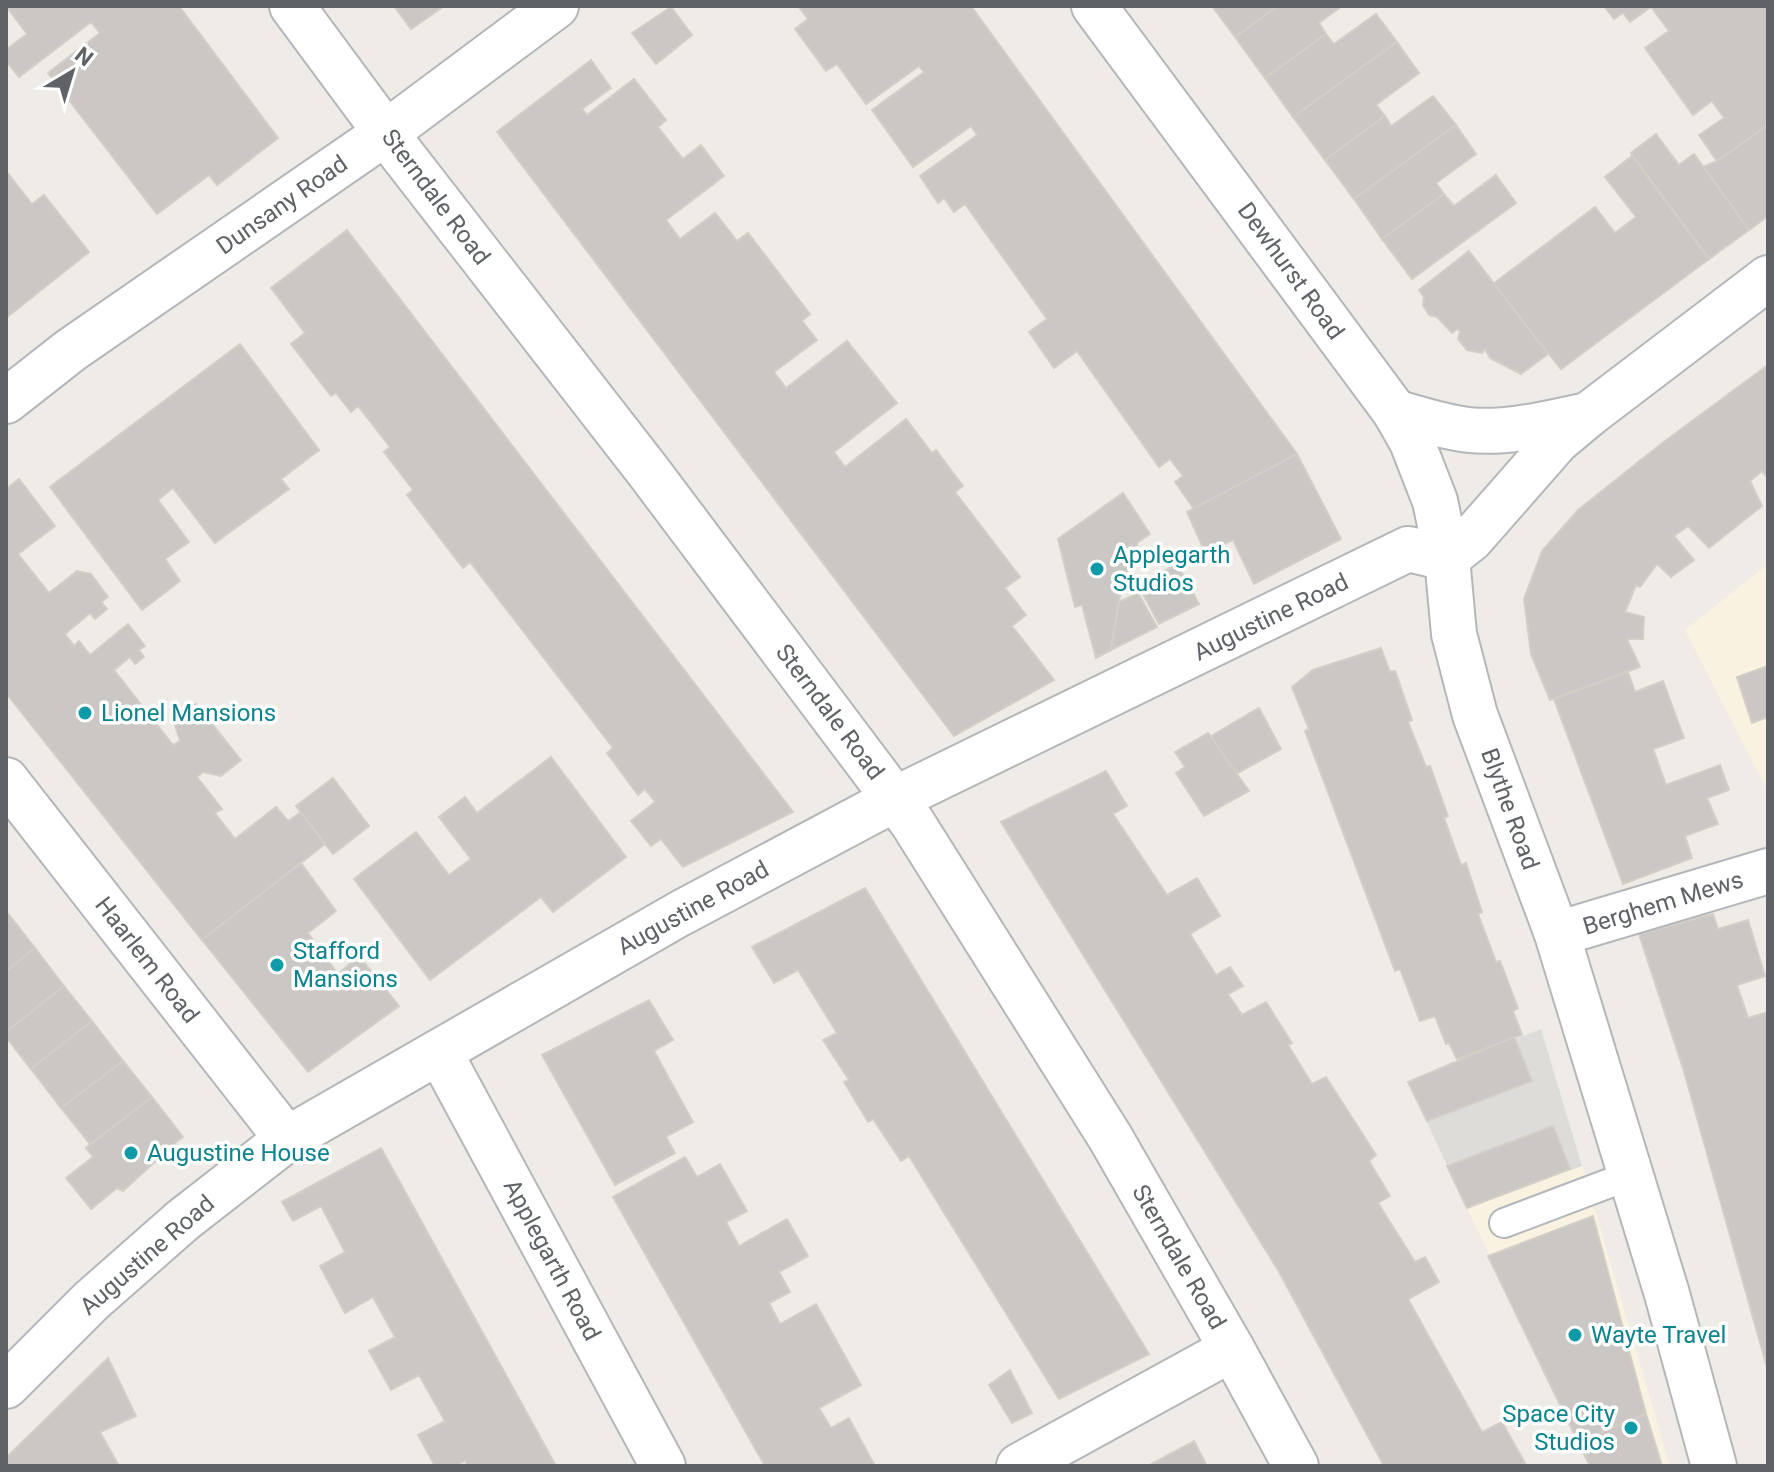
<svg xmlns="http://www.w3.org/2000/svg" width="1774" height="1472" font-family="Roboto,sans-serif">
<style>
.commercial{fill:#faf2e1}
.industrial{fill:#dedcd9}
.building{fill:#cbc7c4;stroke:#d3cec6;stroke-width:2}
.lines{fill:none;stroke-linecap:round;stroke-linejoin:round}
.service-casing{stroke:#b4b7ba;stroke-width:32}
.minor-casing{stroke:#b4b7ba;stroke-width:48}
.service{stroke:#fff;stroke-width:28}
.minor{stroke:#fff;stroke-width:44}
.culture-dot{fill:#0f9aa8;stroke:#fff;stroke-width:3}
.labels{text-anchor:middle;stroke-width:7;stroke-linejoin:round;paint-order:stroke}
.street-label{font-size:24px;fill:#5f6266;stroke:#fff}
.culture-label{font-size:24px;fill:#0d838f;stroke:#fff;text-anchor:start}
</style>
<rect width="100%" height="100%" fill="#efece7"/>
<g class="commercial">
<polygon points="1768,564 1768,791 1685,630"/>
<polygon points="1582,1166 1670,1466 1592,1466 1467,1208"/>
</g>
<polygon class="industrial" points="1541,1029 1582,1166 1467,1208 1408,1082"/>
<g class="building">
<polygon points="6,6 179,6 278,138 217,185 209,175 157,214 48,73 100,33 91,22 19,77 6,61 6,50 27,34"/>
<polygon points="394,6 444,6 411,29"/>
<polygon points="798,6 971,6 1297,454 1194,509 1175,482 1183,476 1170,459 1159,467 1077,351 1054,368 1029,332 1047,319 965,204 954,212 944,198 938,203 920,176 977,135 971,126 913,167 872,110 924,72 919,66 866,104 837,64 826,71 795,29 808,19"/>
<polygon points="1212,6 1278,6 1235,37"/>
<polygon points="1278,6 1342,6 1319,23 1326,34 1265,78 1235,37"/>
<polygon points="1604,6 1768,6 1768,125 1717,161 1699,135 1724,118 1712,101 1693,115 1645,48 1669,31 1651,7 1630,22 1623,13 1614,19"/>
<polygon points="671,7 692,35 656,64 632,33"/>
<polygon points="1376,14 1397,42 1293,117 1265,78 1326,34 1334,44"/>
<polygon points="1397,42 1419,73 1376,105 1385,116 1325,160 1293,117"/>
<polygon points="591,60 611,88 582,109 587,115 634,79 666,120 658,127 683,159 701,145 724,176 666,220 680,239 715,213 737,241 748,233 810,314 802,321 817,340 774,372 786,388 847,341 897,403 834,452 845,467 906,419 932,453 936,450 963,486 955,492 1020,577 1005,588 1026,615 1012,626 1054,680 954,736 497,132"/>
<polygon points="1433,96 1456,125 1354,199 1325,160 1385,116 1391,126"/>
<polygon points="1456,125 1476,154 1436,183 1444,194 1382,239 1354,199"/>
<polygon points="1768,125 1768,216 1749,230 1703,167 1717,161"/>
<polygon points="1656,134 1679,165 1694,154 1749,230 1709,259 1631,153"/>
<polygon points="1632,156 1709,259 1561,369 1493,284 1595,207 1615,233 1636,217 1605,177"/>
<polygon points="6,171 32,204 44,195 89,252 6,318"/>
<polygon points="1496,175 1516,203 1412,279 1382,239 1444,194 1454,206"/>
<polygon points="347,230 793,812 683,867 661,839 651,846 631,821 655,802 645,789 638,795 607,753 613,748 470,562 463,568 407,495 413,490 384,452 390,447 358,406 351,412 336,393 331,396 291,344 305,333 271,288"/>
<polygon points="1469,251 1548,354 1521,374 1490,358 1485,349 1482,353 1467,350 1458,339 1460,331 1457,329 1452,333 1437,317 1429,315 1423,305 1424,297 1419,290"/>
<polygon points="240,344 319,450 281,479 289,489 215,543 173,488 158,500 189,542 165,559 180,581 142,610 50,487"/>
<polygon points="1768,365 1768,478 1762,471 1750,481 1762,506 1709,548 1688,526 1674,536 1694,560 1671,577 1657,564 1640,587 1636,585 1625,612 1644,617 1643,639 1627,639 1640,667 1550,700 1531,654 1524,599 1542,551 1578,510 1661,444"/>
<polygon points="1297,454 1341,539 1254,584 1233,540 1205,552 1187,512"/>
<polygon points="19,479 55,526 18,554 49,593 77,571 91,574 108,597 101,602 107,609 95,619 90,613 65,634 74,646 79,641 90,655 128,624 145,646 139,650 144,657 135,664 130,657 114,670 173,745 180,741 174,722 196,704 241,760 221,776 203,772 197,777 222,809 215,813 235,839 276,807 288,821 301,812 325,844 202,940 6,693 6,489"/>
<polygon points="1123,493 1150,534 1138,542 1120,595 1111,650 1096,658 1082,605 1075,607 1058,539"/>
<polygon points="1177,564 1199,604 1159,624 1138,585"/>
<polygon points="1138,593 1157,627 1111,650 1119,602"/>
<polygon points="1381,648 1390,672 1395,671 1412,720 1408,722 1426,767 1430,766 1448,816 1444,818 1461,865 1466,863 1482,912 1478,914 1496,962 1500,961 1518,1008 1513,1011 1522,1035 1457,1059 1449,1043 1446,1044 1435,1016 1420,1021 1400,969 1395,971 1305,731 1309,729 1292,687 1313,670"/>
<polygon points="1768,666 1768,717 1752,723 1737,677"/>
<polygon points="1628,672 1635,692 1663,681 1684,738 1653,749 1666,785 1720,765 1729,790 1707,798 1718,824 1685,836 1692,858 1623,884 1554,699"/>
<polygon points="1259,708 1281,749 1236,774 1211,736"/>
<polygon points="1208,733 1249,791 1204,816 1176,773 1185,767 1175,752"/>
<polygon points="551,757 626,857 553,912 541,897 430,980 354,879 416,832 449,875 471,859 439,817 465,797 477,813"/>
<polygon points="1106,771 1127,806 1113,814 1167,895 1197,878 1220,916 1190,934 1216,975 1230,967 1243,986 1228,994 1242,1015 1266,1002 1292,1043 1288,1045 1312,1084 1326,1077 1376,1155 1369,1161 1390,1196 1378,1203 1415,1262 1425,1257 1439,1282 1408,1299 1482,1432 1502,1422 1525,1463 1519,1466 1384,1466 1278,1270 1001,822"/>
<polygon points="333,778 369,826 333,854 296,806"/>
<polygon points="301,863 336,911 308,933 338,974 359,956 399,1006 308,1072 202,940"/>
<polygon points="865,888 1149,1354 1059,1399 909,1156 901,1161 873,1119 868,1122 844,1082 849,1080 823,1040 837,1033 798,970 774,983 752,947"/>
<polygon points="6,911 35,948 6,971"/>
<polygon points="1713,914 1718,929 1748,920 1765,976 1737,985 1748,1018 1768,1012 1768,1371 1683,1068 1639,934"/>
<polygon points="35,948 64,986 6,1032 6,971"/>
<polygon points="64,986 92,1021 31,1069 6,1037 6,1032"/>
<polygon points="649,1000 673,1040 654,1051 693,1122 666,1137 675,1153 615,1185 542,1055"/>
<polygon points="92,1021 123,1061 61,1108 31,1069"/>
<polygon points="1514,1037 1532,1081 1427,1121 1408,1082"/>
<polygon points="123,1061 152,1097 90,1144 61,1108"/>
<polygon points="152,1097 183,1137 175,1143 176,1149 164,1161 158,1159 123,1191 117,1188 91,1209 66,1178 93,1157 86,1148"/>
<polygon points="1553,1126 1570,1169 1467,1208 1447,1166"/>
<polygon points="381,1148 556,1466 468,1466 465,1461 456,1466 435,1466 418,1435 445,1421 419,1375 391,1390 369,1351 395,1337 373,1297 345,1313 320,1266 345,1252 321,1206 293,1221 282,1202"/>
<polygon points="685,1157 697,1177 720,1164 747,1211 726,1222 739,1246 787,1219 808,1256 779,1272 790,1292 769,1303 780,1324 816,1304 861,1385 819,1408 831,1428 849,1418 875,1466 765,1466 613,1197"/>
<polygon points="1593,1216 1646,1414 1578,1442 1488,1256"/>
<polygon points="108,1358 136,1416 100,1432 119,1466 6,1466 6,1458"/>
<polygon points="1010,1370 1032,1413 1012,1423 989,1385"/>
<polygon points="1646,1414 1662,1466 1590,1466 1578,1442"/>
<polygon points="1194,1441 1207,1466 1148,1466"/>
</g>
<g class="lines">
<g class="service-casing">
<polyline id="service" points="1504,1223 1631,1175"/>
</g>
<g class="minor-casing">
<g id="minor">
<polyline points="292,6 400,152 648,471 912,822 1110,1137 1232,1349 1296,1466"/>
<polyline points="1094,6 1395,412 1412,442 1435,501 1447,558 1454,634 1475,715 1557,934 1667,1294 1714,1466"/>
<polyline points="6,401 71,350 387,132 556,6"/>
<path d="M 1395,412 C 1419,419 1443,427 1469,430 C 1508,434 1549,423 1588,415"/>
<polyline points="1447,558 1471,539 1557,441 1588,415 1768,278"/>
<polyline points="6,780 287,1139"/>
<polyline points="1557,934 1768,871"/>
<polyline points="440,1053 663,1466"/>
<polyline points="6,1386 91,1301 183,1220 287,1139 679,914 895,799 1408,549 1447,558"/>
<polyline points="1019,1466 1232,1349"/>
</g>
</g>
<use href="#service" class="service"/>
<use href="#minor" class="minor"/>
</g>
<g class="culture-dot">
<circle cx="1097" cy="569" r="8"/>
<circle cx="85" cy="713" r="8"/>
<circle cx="277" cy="965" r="8"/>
<circle cx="131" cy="1153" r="8"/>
<circle cx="1575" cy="1335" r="8"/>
<circle cx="1631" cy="1428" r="8"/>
</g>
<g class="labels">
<g class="street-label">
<text transform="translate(436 197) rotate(53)" y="8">Sterndale Road</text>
<text transform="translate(282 205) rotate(-35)" y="8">Dunsany Road</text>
<text transform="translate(1291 271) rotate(54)" y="8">Dewhurst Road</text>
<text transform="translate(1271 617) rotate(-26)" y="8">Augustine Road</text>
<text transform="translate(830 712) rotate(53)" y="8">Sterndale Road</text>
<text transform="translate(1510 809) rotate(70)" y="8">Blythe Road</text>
<text transform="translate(1663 903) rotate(-17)" y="8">Berghem Mews</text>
<text transform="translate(693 908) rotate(-29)" y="8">Augustine Road</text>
<text transform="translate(147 960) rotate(52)" y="8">Haarlem Road</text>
<text transform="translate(147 1255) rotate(-41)" y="8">Augustine Road</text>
<text transform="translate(1179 1257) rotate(60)" y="8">Sterndale Road</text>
<text transform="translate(552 1260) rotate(62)" y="8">Applegarth Road</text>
</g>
<g class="culture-label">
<text x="1113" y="563">Applegarth<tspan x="1113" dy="28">Studios</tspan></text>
<text x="101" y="721">Lionel Mansions</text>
<text x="293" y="959">Stafford<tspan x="293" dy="28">Mansions</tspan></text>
<text x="147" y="1161">Augustine House</text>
<text x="1591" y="1343">Wayte Travel</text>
<text x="1615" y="1422" text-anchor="end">Space City<tspan x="1615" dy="28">Studios</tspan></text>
</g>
</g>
<rect width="1774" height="1472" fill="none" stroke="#5f6266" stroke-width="16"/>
<g transform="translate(72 72) rotate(38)" stroke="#ffffff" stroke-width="6" paint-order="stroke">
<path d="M0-6L14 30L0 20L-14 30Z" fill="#5f6266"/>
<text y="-12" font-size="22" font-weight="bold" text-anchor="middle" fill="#5f6266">N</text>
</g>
</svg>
